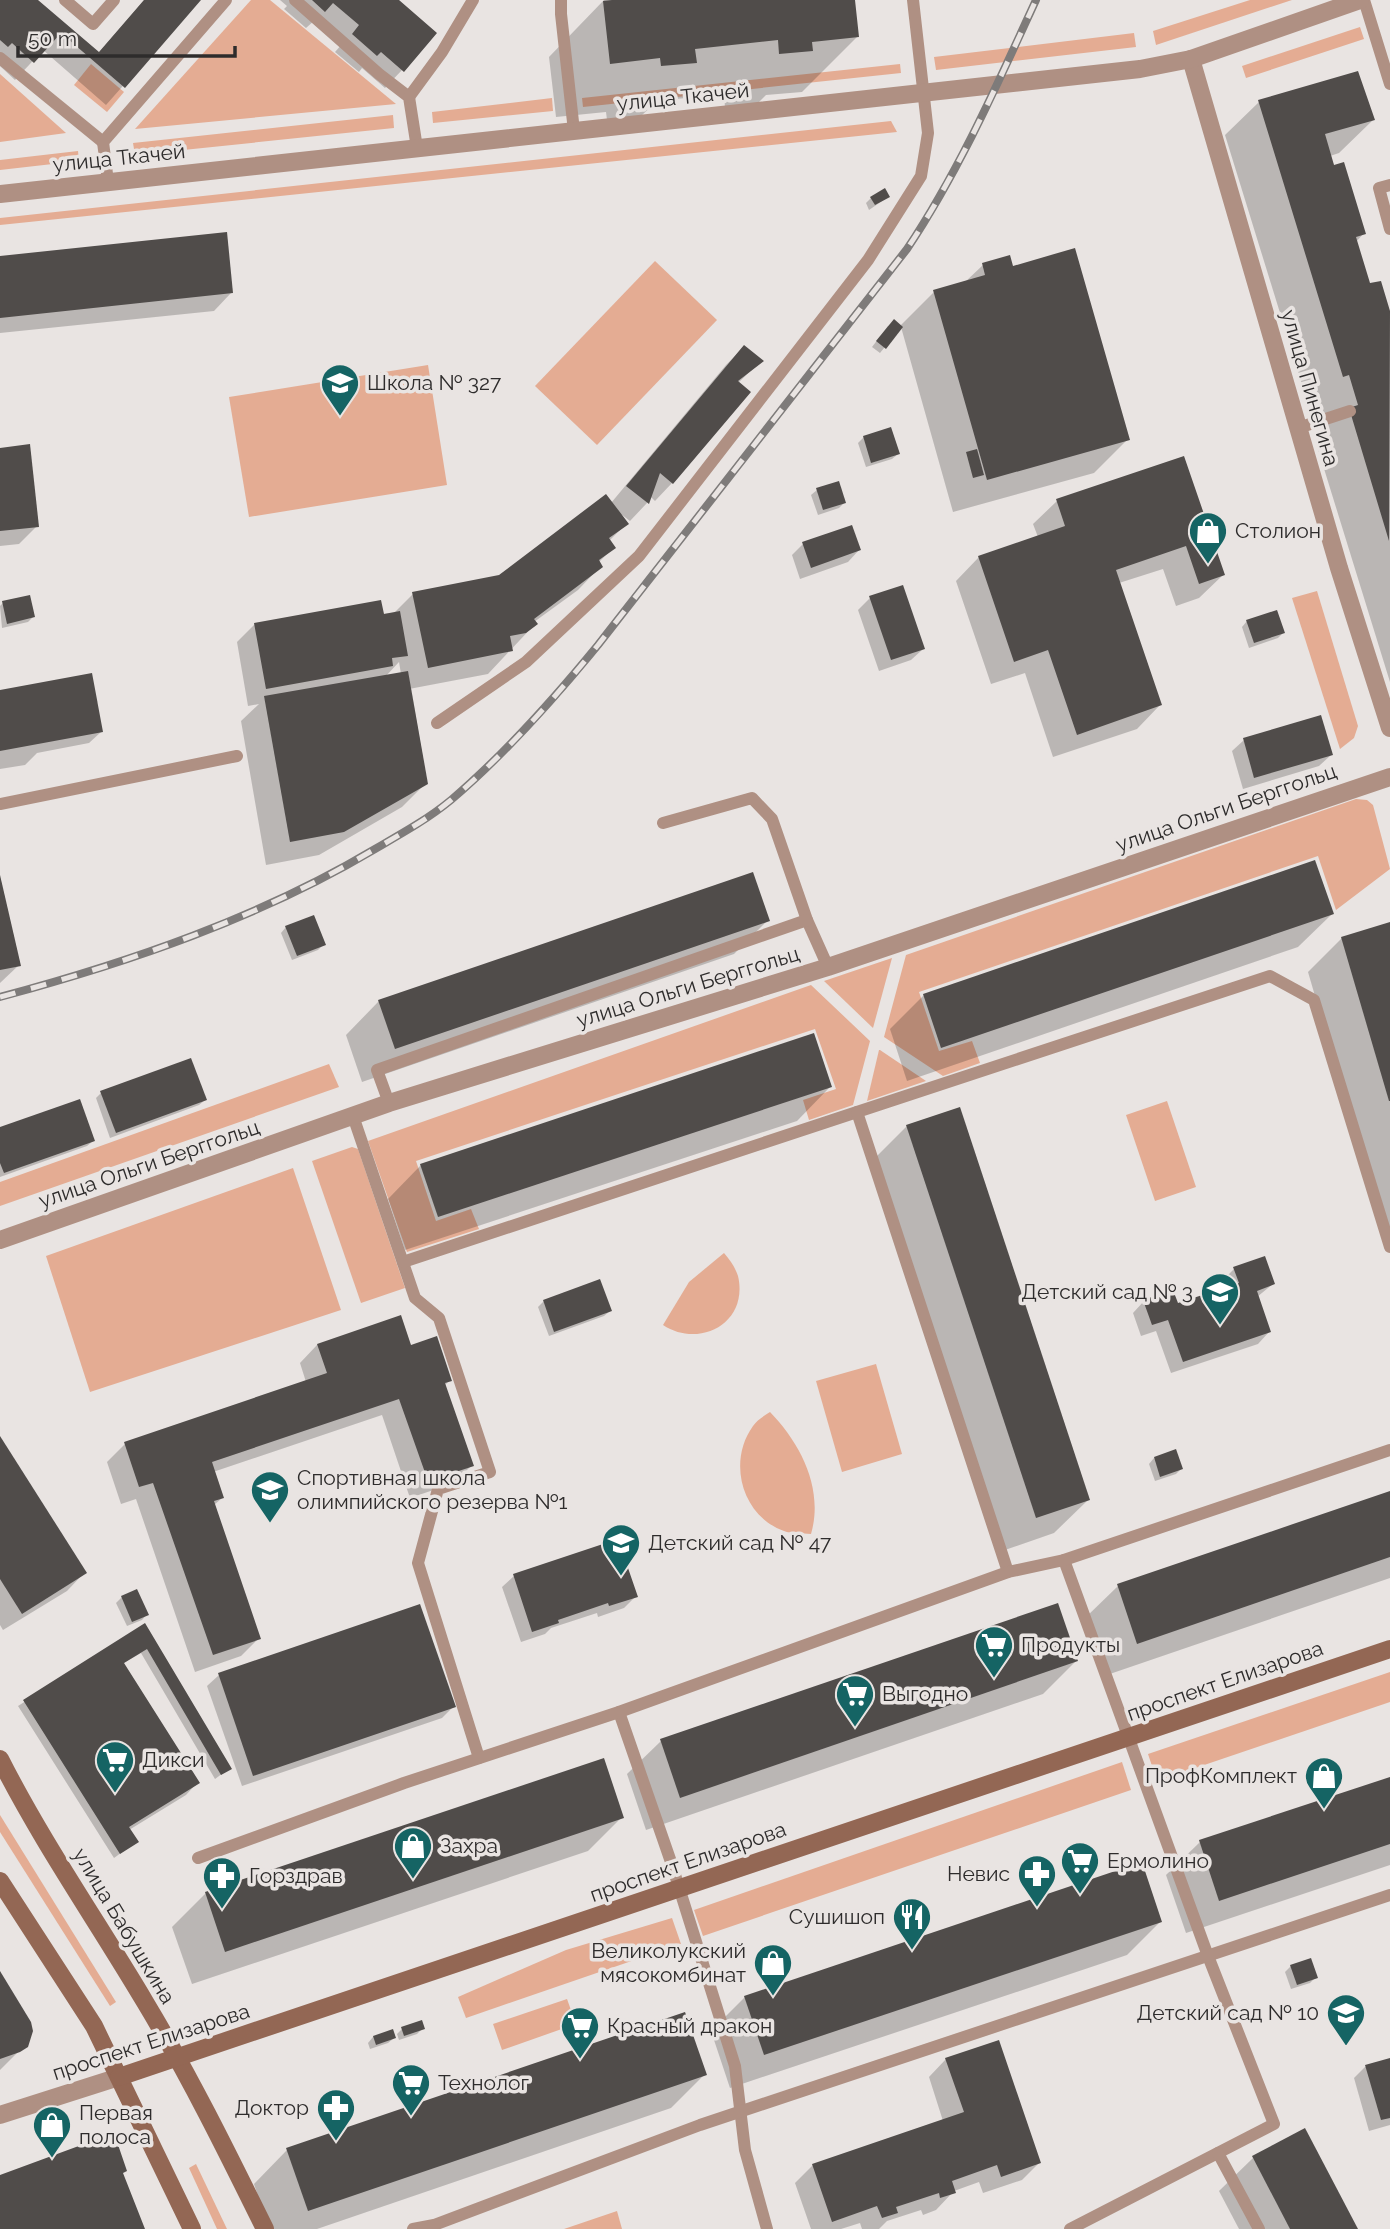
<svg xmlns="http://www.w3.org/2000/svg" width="1390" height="2229" font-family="Raleway,sans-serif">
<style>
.green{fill:#e4ac93}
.shadow{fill:#0003;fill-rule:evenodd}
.building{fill:#504c4a}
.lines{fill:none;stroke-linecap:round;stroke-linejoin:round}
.lane{stroke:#af9083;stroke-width:12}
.street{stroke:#af9083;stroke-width:18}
.secondary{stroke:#936754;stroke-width:18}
.rail-casing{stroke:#7e7b7a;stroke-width:8}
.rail{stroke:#e9e4e2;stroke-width:5;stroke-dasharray:16;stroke-linecap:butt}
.labels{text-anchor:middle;stroke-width:7;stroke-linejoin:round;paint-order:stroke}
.street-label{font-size:21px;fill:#2e2c2c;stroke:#e9e4e2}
.poi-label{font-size:21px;fill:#2e2c2c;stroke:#e9e4e2;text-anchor:start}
</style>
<rect width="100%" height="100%" fill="#e9e4e2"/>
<g class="green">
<polygon points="251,0 270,0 396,104 135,129"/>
<polygon points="1250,0 1292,0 1156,45 1153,31"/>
<polygon points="1360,27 1364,39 1246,78 1242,66"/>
<polygon points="1134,33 1136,47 936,70 934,57"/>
<polygon points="91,64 124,92 107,112 74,85"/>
<polygon points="900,64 901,73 583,107 582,98"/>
<polygon points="0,74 66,133 0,142"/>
<polygon points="552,98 553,111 433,123 432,112"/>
<polygon points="393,115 394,128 135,155 133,143"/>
<polygon points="891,121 897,132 0,225 0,218"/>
<polygon points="78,151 79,161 0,170 0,160"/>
<polygon points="655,261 717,320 597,445 535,386"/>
<polygon points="428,365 447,485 249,517 229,397"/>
<polygon points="1317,591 1358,726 1354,738 1340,749 1292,598"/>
<polygon points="1356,799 1367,800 1373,805 1390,869 1336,910 1318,856 919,992 939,1051 972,1041 980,1063 943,1076 884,1037 906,955"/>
<polygon points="892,958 873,1028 824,981"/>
<polygon points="811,985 870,1041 853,1105 809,1120 803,1100 836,1089 815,1029 416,1161 436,1221 471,1209 479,1229 407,1252 368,1141"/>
<polygon points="879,1050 880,1050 926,1081 867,1101"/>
<polygon points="329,1064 339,1087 0,1206 0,1182"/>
<polygon points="1167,1101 1196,1187 1155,1201 1126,1115"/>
<polygon points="352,1147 358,1149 405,1288 361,1303 312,1161"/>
<polygon points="293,1168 341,1310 90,1392 46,1256"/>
<path d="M 724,1253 C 730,1260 735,1267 738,1276 C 749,1323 699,1349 663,1325 L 689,1282 Z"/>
<polygon points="876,1364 902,1454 842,1472 816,1381"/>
<path d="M 770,1412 C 801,1444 824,1489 811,1534 C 802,1533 791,1534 784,1531 C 742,1516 727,1462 753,1426 C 757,1420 764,1416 770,1412 Z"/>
<polygon points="1390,1672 1390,1702 1157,1781 1148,1754"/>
<polygon points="1122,1762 1131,1790 703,1936 694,1910"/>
<polygon points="0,1815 116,2002 110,2006 0,1832"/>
<polygon points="672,1918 681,1944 466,2018 458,1997 566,1950"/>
<polygon points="567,1999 576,2024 502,2050 493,2024"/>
<polygon points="196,2164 227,2229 217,2229 189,2168"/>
<polygon points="617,2211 622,2229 564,2229"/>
</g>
<g class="shadow">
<polygon points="0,0 36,0 98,54 144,0 199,0 106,105 43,50 15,80 0,66"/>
<polygon points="280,0 397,0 402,70 385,88 362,68 359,72 335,52 343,43 315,20 306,28 284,9 287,6"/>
<polygon points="604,0 853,0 857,37 802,92 766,95 756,105 725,108 724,94 657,101 640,117 607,120 606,112 556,117 549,57"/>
<polygon points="1259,102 1373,120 1339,153 1330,156 1364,233 1356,242 1369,285 1379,283 1390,317 1390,682 1317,446 1316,443 1323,435 1315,408 1310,410 1225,135"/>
<polygon points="888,197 869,210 866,203 871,198"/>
<polygon points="0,258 231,293 214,311 0,333"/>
<polygon points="983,265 1012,268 1128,439 1094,473 953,512 901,327 880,353 872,347 888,326 900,326 934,292 964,283"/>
<path d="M 744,347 L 761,361 L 738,383 L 672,483 L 655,501 L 650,496 L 647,503 L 630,521 L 621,514 L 627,523 L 609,541 L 614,547 L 598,563 L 601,566 L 578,590 L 534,622 L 535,624 L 488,674 L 409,689 L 426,783 L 402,807 L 319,855 L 266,865 L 241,721 L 259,704 L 248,706 L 237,642 L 255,624 L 394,613 L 413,594 L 500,576 L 611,503 L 726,365 ZM 399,662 L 401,674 L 385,677 Z"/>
<polygon points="864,437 898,454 892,459 866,467 858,443"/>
<polygon points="0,449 37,526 19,544 0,546"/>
<polygon points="1183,458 1223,575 1199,598 1176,606 1163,569 1119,583 1160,705 1137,729 1053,757 1025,673 991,684 956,581 979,557 1038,537 1033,524 1057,501"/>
<polygon points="817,490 844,503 839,508 818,515 811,495"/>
<polygon points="803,544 859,550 848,562 800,579 792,555"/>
<polygon points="870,598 923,649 911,660 879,671 858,610"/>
<polygon points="3,603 33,617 28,622 2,628 0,606"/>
<polygon points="1247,621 1283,633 1278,638 1249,648 1242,627"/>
<polygon points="0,692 101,732 89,743 37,753 25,765 0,769"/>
<polygon points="1244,740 1331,755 1319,766 1243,789 1232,751"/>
<polygon points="0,878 19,965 0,983"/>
<polygon points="1332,914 1298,947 907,1081 890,1029 924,995"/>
<polygon points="768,920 734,954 362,1082 346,1035 379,1001"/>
<polygon points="1390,924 1390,1252 1308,972 1342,938"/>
<polygon points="286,927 324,944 318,950 292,960 281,933"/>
<polygon points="830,1087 797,1121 405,1250 388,1199 421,1165"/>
<polygon points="101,1093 205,1100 199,1105 110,1138 96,1098"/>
<polygon points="907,1126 1088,1500 1054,1533 1002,1551 873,1160"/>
<polygon points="0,1129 93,1141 87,1146 0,1177"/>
<polygon points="1234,1269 1273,1284 1257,1297 1269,1332 1258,1344 1171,1373 1156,1331 1141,1336 1133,1313 1144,1301 1177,1306 1226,1289 1223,1280"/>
<polygon points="544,1301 610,1311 604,1316 549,1336 538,1307"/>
<polygon points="317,1345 410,1347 450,1380 444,1386 472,1465 454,1483 410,1498 382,1415 213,1472 222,1498 213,1506 259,1638 241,1656 195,1672 136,1499 121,1504 107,1462 125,1444 306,1382 300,1363"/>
<polygon points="0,1439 84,1573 67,1591 3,1630 0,1625"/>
<polygon points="1154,1458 1181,1469 1176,1474 1155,1481 1149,1464"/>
<polygon points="1390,1492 1390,1578 1104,1676 1084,1619 1118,1586"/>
<polygon points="514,1576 636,1596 624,1608 598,1617 597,1613 551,1628 545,1634 521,1642 502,1587"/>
<polygon points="122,1597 147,1614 142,1620 127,1626 116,1603"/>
<polygon points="145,1625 230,1768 215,1779 141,1653 122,1664 197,1783 186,1795 129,1830 136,1842 114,1858 18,1706"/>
<polygon points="1076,1661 1043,1694 646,1830 627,1774 661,1741"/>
<polygon points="219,1675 454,1706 442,1718 242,1786 207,1686"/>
<polygon points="1390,1779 1390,1865 1186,1933 1166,1875 1200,1842"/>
<polygon points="622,1817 588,1851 192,1984 172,1927 206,1893"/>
<polygon points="1160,1922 1127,1955 730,2088 711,2031 745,1997"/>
<polygon points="1291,1966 1316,1977 1310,1983 1291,1989 1285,1972"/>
<polygon points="0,1975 19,2051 0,2070"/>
<polygon points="423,2028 417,2034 399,2040 397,2034 402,2029"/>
<polygon points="392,2032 394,2038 388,2043 370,2049 368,2043 373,2037"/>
<polygon points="946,2059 1039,2163 1022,2180 983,2193 979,2182 954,2191 936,2210 923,2215 921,2210 887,2221 879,2229 862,2229 860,2223 841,2229 811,2229 795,2183 813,2165 943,2121 929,2077"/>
<polygon points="1390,2060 1390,2125 1369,2131 1354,2078 1365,2067"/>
<polygon points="705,2074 671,2108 317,2229 269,2229 254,2184 287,2150"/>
<polygon points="1253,2158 1356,2229 1239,2229 1219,2191"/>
</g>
<g class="building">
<polygon points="0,0 38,0 99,52 144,0 201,0 125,88 61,33 34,63 12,43 8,47 0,40"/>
<polygon points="312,0 399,0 437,33 404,72 381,52 377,56 352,34 359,25 333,3 325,12"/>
<polygon points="612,0 855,0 859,37 812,42 813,51 779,54 778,40 695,49 697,63 661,66 660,58 610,64 603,1"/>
<polygon points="1358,71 1375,120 1325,134 1334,165 1344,162 1366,234 1356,237 1370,283 1381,281 1390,311 1389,541 1349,408 1358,405 1349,375 1343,377 1258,100"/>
<polygon points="885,188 890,197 875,205 870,197"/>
<polygon points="227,232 233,293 0,318 0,256"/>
<polygon points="1075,248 1130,440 987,480 933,290 985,275 982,263 1010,255 1013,266"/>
<polygon points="894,319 903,327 886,349 876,341"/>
<polygon points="744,345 764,361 738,381 751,392 673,484 660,473 649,504 626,486"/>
<polygon points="891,427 900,454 871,463 863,436"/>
<polygon points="30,444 39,527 0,531 0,448"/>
<polygon points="977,449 984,475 973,478 966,452"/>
<polygon points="1184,456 1225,575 1199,584 1186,546 1116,570 1162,705 1077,735 1048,650 1014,662 978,556 1065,526 1056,499"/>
<polygon points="839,481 846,503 823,510 816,488"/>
<polygon points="606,494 629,524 609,538 616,548 599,560 603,567 534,619 538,624 526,633 510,636 513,651 428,668 412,592 499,575"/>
<polygon points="852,525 861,550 811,568 802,542"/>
<polygon points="903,585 925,649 891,660 869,596"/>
<polygon points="30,595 35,617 7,624 2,601"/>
<polygon points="381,600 384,614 400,611 408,656 392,658 393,666 266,689 254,623"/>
<polygon points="1277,610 1285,633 1254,643 1246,620"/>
<polygon points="408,671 428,784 344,832 290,842 264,696"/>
<polygon points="92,673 103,732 0,751 0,690"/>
<polygon points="1321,715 1333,755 1254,778 1243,738"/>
<polygon points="1315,860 1334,914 941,1048 923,994"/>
<polygon points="753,872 770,921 395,1049 378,1000"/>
<polygon points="0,875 21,966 0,970"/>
<polygon points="314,915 326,945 297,956 285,926"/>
<polygon points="1390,922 1390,1101 1389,1101 1341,937"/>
<polygon points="814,1033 832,1087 438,1217 420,1164"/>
<polygon points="191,1058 207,1100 116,1133 100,1091"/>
<polygon points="80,1099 95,1141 4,1173 0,1163 0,1127"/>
<polygon points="960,1107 1090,1500 1036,1518 906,1125"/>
<polygon points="1265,1256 1275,1284 1257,1291 1271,1332 1183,1362 1168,1320 1152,1325 1143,1300 1173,1290 1178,1303 1239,1283 1233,1267"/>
<polygon points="600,1279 612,1311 554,1332 543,1300"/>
<polygon points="401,1315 411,1345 437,1336 452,1381 445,1383 474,1466 428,1481 399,1399 212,1462 224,1498 214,1501 261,1639 213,1655 153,1483 139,1487 124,1442 327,1373 317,1344"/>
<polygon points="0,1436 87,1573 22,1614 0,1579"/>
<polygon points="1176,1449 1183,1469 1160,1477 1154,1457"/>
<polygon points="1390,1491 1390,1557 1137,1644 1117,1584"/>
<polygon points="618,1539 638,1597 609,1606 608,1603 558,1620 559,1623 532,1632 513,1574"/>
<polygon points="137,1589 149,1615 132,1622 121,1596"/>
<polygon points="1058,1603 1078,1661 680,1798 660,1739"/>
<polygon points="420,1604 456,1707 253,1776 218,1673"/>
<polygon points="145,1623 232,1769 221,1775 147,1649 124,1663 200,1783 129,1827 139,1842 120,1854 23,1700"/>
<polygon points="604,1758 624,1818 225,1952 205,1892"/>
<polygon points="1390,1777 1390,1844 1219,1901 1199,1840"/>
<polygon points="1142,1862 1162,1922 764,2055 744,1996"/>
<polygon points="1311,1958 1318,1978 1297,1985 1290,1965"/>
<polygon points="0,1971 31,2022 33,2031 28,2047 20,2052 0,2059"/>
<polygon points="685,2012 707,2075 308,2211 286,2148"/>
<polygon points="422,2020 425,2029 404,2036 401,2027"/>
<polygon points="393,2029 396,2038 376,2045 373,2036"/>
<polygon points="999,2040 1041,2163 1001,2177 997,2165 952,2181 956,2193 940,2198 939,2193 896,2207 898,2213 882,2218 877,2206 832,2222 812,2164 964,2112 945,2058"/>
<polygon points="1390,2058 1390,2118 1381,2120 1365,2065"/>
<polygon points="1305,2128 1358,2229 1290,2229 1252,2156"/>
<polygon points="114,2133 127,2171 123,2173 145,2229 0,2229 0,2175"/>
</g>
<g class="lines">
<g class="lane">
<polyline points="65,0 93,24 114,0"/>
<polyline points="295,0 379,74 409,97 417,148"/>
<polyline points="561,0 561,14 574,131"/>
<polyline points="1364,0 1390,84"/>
<polyline points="0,58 103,142"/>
<polyline points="409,97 442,52 473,0"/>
<polyline points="108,182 103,142 226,0"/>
<polyline points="1390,185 1379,188 1390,229"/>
<polyline points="1298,428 1350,411"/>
<polyline points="437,723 526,662 639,556 868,260 921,176 928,133 913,0"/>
<polyline points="0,804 237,756"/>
<polyline points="663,823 752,798 772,819 807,920 828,967"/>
<polyline points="389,1103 377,1070 807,920"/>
<polyline points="353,1116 415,1298 439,1318 490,1472 438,1489 418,1563 479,1758"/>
<polyline points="403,1262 857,1112"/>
<polyline points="1064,1560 1208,1956 1274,2124 1070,2229"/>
<polyline points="1008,1572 857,1112 1270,976 1314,1000 1390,1247"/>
<polyline points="619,1712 671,1862 735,2066 745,2150 767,2229"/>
<polyline points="198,1858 404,1783 619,1712 1008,1572 1064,1560 1390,1450"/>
<polyline points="1218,2153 1259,2229"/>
<polyline points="413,2229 434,2225 700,2125 1390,1895"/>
</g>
<g class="street">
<polyline points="1191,59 1339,568 1390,728"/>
<polyline points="0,194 1140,69 1191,59 1360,0"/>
<polyline points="0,1240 389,1103 828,967 1390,777"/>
<polyline points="0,2115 119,2077"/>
</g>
<g class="secondary">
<path d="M 0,1759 C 43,1844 97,1921 145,2002 C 189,2075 227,2152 265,2229"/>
<polyline points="0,1881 94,2026 192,2229"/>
<polyline points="119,2077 1390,1649"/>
</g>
<g class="rail-casing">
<path id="rail" d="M 0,997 C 130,962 259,918 375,849 C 401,834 428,819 451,800 C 505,754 553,700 598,645 L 907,249 C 959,171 997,85 1036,0"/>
</g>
<use href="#rail" class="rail"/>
</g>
<defs>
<g id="school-pin" transform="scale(2.0125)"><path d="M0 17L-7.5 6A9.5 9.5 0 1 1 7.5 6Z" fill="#156464" stroke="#e9e4e2"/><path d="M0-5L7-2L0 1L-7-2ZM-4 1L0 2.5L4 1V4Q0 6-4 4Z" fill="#fff"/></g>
<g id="shop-pin" transform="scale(2.0125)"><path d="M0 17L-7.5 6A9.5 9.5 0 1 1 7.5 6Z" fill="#156464" stroke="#e9e4e2"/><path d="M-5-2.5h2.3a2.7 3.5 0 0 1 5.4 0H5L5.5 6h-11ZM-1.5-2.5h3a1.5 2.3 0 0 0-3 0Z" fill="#fff"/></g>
<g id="supermarket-pin" transform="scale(2.0125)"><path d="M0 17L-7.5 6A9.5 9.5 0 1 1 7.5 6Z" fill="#156464" stroke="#e9e4e2"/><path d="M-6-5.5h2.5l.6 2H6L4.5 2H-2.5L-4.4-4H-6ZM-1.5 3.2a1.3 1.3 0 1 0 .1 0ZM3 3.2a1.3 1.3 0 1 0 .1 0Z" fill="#fff"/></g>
<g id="pharmacy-pin" transform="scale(2.0125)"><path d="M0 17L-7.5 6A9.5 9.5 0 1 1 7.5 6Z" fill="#156464" stroke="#e9e4e2"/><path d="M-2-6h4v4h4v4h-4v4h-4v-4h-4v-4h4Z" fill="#fff"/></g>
<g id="restaurant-pin" transform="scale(2.0125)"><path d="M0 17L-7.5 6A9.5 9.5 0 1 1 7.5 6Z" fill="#156464" stroke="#e9e4e2"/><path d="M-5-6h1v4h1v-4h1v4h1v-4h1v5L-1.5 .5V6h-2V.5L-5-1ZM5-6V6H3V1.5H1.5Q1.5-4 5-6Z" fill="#fff"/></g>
</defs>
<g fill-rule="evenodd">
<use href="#school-pin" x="340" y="383"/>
<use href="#shop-pin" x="1208" y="531"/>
<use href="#school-pin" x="1220" y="1292"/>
<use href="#school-pin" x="270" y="1490"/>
<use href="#school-pin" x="621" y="1543"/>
<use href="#supermarket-pin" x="994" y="1645"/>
<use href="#supermarket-pin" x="855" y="1694"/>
<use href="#supermarket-pin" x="115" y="1760"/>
<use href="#shop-pin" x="1324" y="1776"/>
<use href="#shop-pin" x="413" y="1846"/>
<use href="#supermarket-pin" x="1080" y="1861"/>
<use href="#pharmacy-pin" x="1037" y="1874"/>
<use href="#pharmacy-pin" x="222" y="1876"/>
<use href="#restaurant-pin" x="912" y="1917"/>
<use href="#shop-pin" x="773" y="1963"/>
<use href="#school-pin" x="1346" y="2013"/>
<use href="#supermarket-pin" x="580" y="2026"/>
<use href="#supermarket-pin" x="411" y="2083"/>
<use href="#pharmacy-pin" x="336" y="2108"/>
<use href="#shop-pin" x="52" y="2125"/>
</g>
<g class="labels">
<g class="street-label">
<text transform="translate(683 97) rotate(-6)" y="7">улица Ткачей</text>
<text transform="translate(119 158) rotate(-6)" y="7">улица Ткачей</text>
<text transform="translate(1310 388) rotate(74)" y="7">улица Пинегина</text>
<text transform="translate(1226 808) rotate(-19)" y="7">улица Ольги Берггольц</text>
<text transform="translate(688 987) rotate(-17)" y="7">улица Ольги Берггольц</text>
<text transform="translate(149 1164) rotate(-19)" y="7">улица Ольги Берггольц</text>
<text transform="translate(1225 1681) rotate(-19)" y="7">проспект Елизарова</text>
<text transform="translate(688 1862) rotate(-19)" y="7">проспект Елизарова</text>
<text transform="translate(124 1926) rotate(59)" y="7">улица Бабушкина</text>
<text transform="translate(151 2042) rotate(-18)" y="7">проспект Елизарова</text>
</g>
<g class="poi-label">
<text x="367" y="390">Школа № 327</text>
<text x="1235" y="538">Столион</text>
<text x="1193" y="1299" text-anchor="end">Детский сад № 3</text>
<text x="297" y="1485">Спортивная школа<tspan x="297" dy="24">олимпийского резерва №1</tspan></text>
<text x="648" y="1550">Детский сад № 47</text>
<text x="1021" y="1652">Продукты</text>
<text x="882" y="1701">Выгодно</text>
<text x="142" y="1767">Дикси</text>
<text x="1297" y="1783" text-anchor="end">ПрофКомплект</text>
<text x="440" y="1853">Захра</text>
<text x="1107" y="1868">Ермолино</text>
<text x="1010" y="1881" text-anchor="end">Невис</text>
<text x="249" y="1883">Горздрав</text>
<text x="885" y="1924" text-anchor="end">Сушишоп</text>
<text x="746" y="1958" text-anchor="end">Великолукский<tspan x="746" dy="24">мясокомбинат</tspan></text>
<text x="1319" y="2020" text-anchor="end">Детский сад № 10</text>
<text x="607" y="2033">Красный дракон</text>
<text x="438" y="2090">Технолог</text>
<text x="309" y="2115" text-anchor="end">Доктор</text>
<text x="79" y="2120">Первая<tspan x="79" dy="24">полоса</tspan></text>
</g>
</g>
<path d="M18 46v10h217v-10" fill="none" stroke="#2e2c2c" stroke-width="3.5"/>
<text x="28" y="46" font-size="21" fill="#2e2c2c" stroke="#e9e4e2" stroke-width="5" paint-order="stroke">50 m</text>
</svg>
